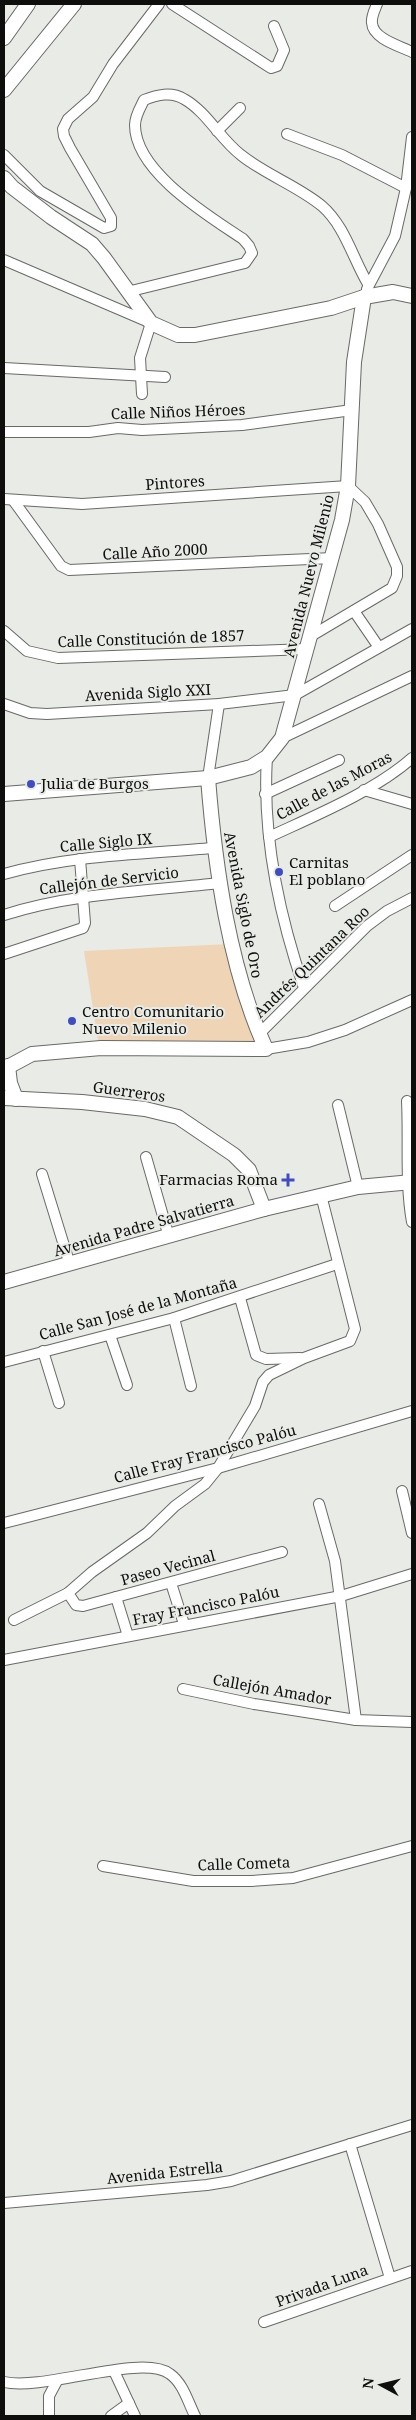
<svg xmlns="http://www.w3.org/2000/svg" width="416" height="2420" font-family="'Noto Serif',serif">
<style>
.green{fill:#efd5b6}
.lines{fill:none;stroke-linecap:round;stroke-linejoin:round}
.street-casing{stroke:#686a66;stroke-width:12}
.secondary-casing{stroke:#686a66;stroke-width:16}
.street{stroke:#fff;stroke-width:10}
.secondary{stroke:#fff;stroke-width:14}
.poi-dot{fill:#404dc1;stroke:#e9ebe7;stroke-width:2}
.labels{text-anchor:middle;stroke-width:4;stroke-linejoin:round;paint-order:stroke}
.street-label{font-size:15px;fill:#0e0e0d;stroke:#e9ebe7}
.poi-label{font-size:15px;fill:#0e0e0d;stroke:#e9ebe7;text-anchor:start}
</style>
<rect width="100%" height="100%" fill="#e9ebe7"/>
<polygon class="green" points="230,944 265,1042 98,1041 84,951"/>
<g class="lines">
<g class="street-casing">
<g id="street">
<polyline points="172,4 271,68 277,66 284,50 274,26"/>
<path d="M 377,4 C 375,9 371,17 372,23 C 373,39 400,46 412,52"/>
<polyline points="217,131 240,108"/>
<polyline points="287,134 342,155 406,188"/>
<polyline points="4,155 40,191 104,228 111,226 111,218 70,148 64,136 63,129 68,119 93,97 113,64 159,4"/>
<polyline points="4,260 151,323 140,358 142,394"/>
<polyline points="367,289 395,236 406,188 412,137"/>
<path d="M 127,292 L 245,263 L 252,253 L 249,246 L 243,239 C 209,216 135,172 135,125 C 135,116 140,108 144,100 C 157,95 171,91 184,99 C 207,112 220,139 241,155 C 266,175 298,186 322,206 C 345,226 353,259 368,284"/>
<polyline points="4,368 165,377"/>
<polyline points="4,432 89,432 118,428 142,430 242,425 352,410"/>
<polyline points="4,499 82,504 348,486 365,502 378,524 397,567 397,576 392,588 311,636"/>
<polyline points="13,500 61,566 69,570 333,558"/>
<polyline points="354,611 378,646"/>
<polyline points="4,631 27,651 58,658 308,649"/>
<polyline points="4,704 30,713 47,714 219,704 295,695 412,629"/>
<polyline points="282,738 412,676"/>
<path d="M 267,757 C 262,836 279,915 304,988"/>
<polyline points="208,778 219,704"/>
<polyline points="364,790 412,804"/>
<polyline points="265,794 339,760"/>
<path d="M 269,837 C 314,816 375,791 412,758"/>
<path d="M 4,874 C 71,855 143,854 213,848"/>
<polyline points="335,906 412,855"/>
<path d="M 4,915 C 73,893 148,891 220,883"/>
<polyline points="4,954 83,928 85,923 80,859"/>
<polyline points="259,1034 367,926 387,911 412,898"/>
<polyline points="266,1049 308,1042 345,1030 412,1000"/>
<path d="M 407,1101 C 409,1140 405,1183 412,1222"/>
<polyline points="338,1105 358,1187"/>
<polyline points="146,1157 169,1237"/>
<polyline points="42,1174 70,1265"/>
<polyline points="240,1298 256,1355 266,1359 300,1358"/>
<polyline points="174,1318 191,1386"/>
<polyline points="110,1335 127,1385"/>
<polyline points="43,1351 59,1403"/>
<polyline points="4,1362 174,1318 337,1264"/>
<polyline points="402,1491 412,1533"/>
<polyline points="319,1504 335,1561 356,1720"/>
<polyline points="4,1523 218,1468 412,1411"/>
<polyline points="171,1583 184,1624"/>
<polyline points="68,1593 76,1605 83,1606 282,1552"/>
<polyline points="116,1597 128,1636"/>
<polyline points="14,1620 68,1593 92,1572 147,1533 175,1506 205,1484 218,1468 255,1406 263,1382 269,1375 304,1358 350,1341 355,1329 321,1195"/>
<polyline points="4,1660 341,1596 412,1574"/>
<polyline points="183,1689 254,1704 356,1720 412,1722"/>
<polyline points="103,1866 193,1881 251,1881 293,1878 412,1846"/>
<polyline points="350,2144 390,2278"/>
<polyline points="4,2203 207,2185 231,2181 412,2125"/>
<polyline points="264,2322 412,2271"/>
<polyline points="114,2371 135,2416"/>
<path d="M 4,2382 C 45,2391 142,2353 170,2374 C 183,2383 188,2402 195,2416"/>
<polyline points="49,2416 49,2396 57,2381"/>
<polyline points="111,2416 129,2403"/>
</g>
</g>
<g class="secondary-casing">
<g id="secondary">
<polyline points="4,38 28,4"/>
<polyline points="4,90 74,4"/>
<polyline points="4,178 12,187 51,217 92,244 104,258 151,323 178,335 195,335 331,308 364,297 393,292 412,296"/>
<polyline points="4,794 208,778 251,767 267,757 282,738 342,520 348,486 354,362 364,297"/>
<polyline points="8,1066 10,1083 16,1099"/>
<path d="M 4,1069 L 32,1054 L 101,1048 L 266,1049 C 229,968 215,867 208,778"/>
<polyline points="4,1098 82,1102 145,1109 178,1117 234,1155 249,1170 264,1209"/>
<polyline points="4,1282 264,1209 358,1187 412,1182"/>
</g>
</g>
<use href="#street" class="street"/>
<use href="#secondary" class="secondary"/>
</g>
<g class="poi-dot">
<circle cx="31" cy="784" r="5"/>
<circle cx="279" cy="872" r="5"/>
<circle cx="72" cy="1021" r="5"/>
<path d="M285.5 1172.5h5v5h5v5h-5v5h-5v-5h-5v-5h5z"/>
</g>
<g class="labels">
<g class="street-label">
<text transform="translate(178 412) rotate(-2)" y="5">Calle Niños Héroes</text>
<text transform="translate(175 483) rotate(-4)" y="5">Pintores</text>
<text transform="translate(155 552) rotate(-3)" y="5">Calle Año 2000</text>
<text transform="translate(309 576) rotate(-76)" y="5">Avenida Nuevo Milenio</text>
<text transform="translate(151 639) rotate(-2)" y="5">Calle Constitución de 1857</text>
<text transform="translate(148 693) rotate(-3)" y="5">Avenida Siglo XXI</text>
<text transform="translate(334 786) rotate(-28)" y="5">Calle de las Moras</text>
<text transform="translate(106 843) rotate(-5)" y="5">Calle Siglo IX</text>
<text transform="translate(109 881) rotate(-7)" y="5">Callejón de Servicio</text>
<text transform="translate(243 905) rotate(79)" y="5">Avenida Siglo de Oro</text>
<text transform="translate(312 962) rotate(-44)" y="5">Andrés Quintana Roo</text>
<text transform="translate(129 1092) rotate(8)" y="5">Guerreros</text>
<text transform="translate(144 1226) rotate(-16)" y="5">Avenida Padre Salvatierra</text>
<text transform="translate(138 1309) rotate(-15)" y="5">Calle San José de la Montaña</text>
<text transform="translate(205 1454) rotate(-15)" y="5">Calle Fray Francisco Palóu</text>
<text transform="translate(168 1568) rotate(-15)" y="5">Paseo Vecinal</text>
<text transform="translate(206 1606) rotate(-11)" y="5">Fray Francisco Palóu</text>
<text transform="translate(272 1690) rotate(10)" y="5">Callejón Amador</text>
<text transform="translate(244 1864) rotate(-2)" y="5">Calle Cometa</text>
<text transform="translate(165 2173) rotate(-6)" y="5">Avenida Estrella</text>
<text transform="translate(322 2286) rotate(-20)" y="5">Privada Luna</text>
</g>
<g class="poi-label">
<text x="41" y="789">Julia de Burgos</text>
<text x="289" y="868">Carnitas<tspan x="289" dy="17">El poblano</tspan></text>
<text x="82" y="1017">Centro Comunitario<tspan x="82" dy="17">Nuevo Milenio</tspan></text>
<text x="278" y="1185" text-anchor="end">Farmacias Roma</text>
</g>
</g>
<rect width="416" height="2420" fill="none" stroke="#0e0e0d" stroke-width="10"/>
<g transform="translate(381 2385) rotate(277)" stroke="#e9ebe7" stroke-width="4" paint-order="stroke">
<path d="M0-4L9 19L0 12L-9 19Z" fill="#0e0e0d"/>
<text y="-8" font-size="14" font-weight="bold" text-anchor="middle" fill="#0e0e0d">N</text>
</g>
</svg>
